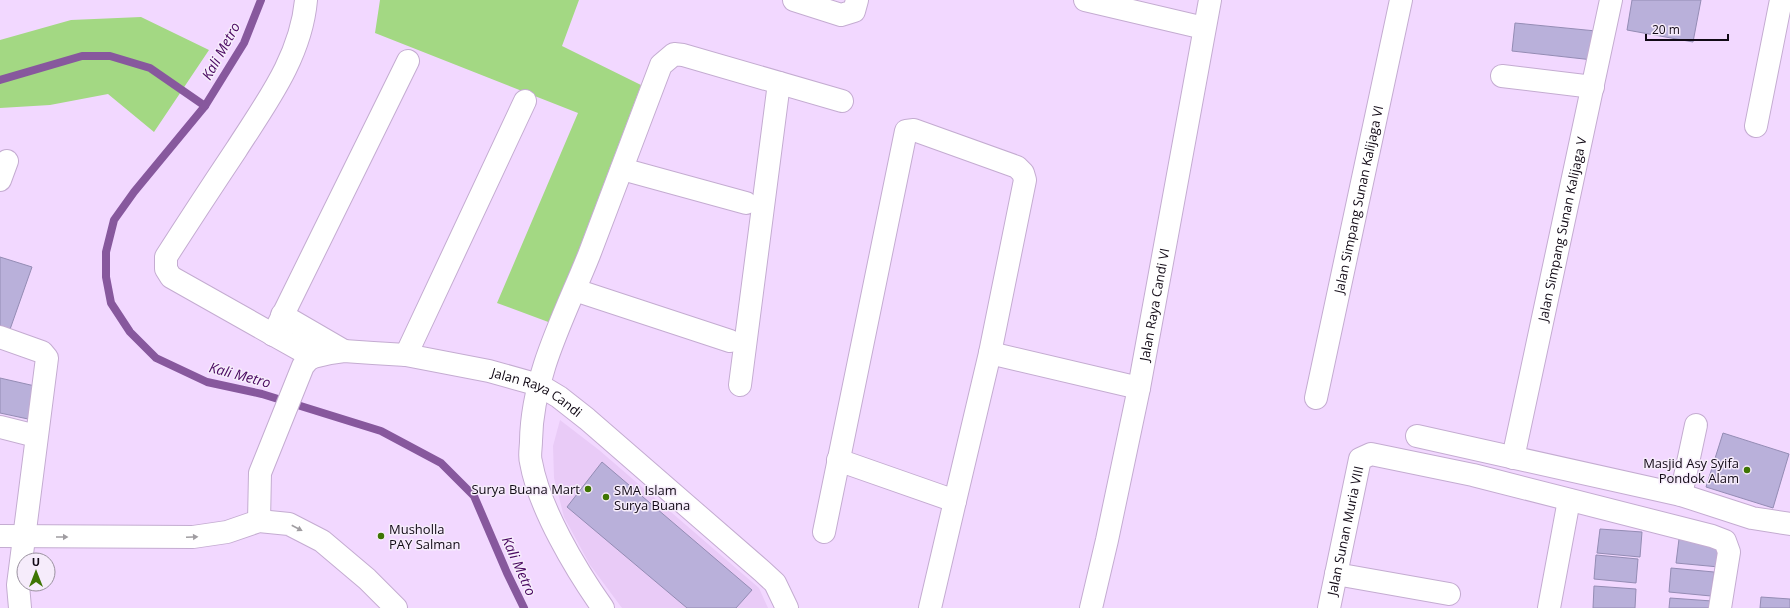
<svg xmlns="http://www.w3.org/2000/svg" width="1790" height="608" font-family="'Open Sans',sans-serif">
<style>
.built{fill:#e9cbf7}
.green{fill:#a3d883}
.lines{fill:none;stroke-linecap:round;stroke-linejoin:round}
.stream{stroke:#87589d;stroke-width:8}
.building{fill:#b9b0da;stroke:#948cb4}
.minor-casing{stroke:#c4acd1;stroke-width:24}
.minor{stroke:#fff;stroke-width:22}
.oneway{fill:#a09da1}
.poi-dot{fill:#3e7503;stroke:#f6ecfb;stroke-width:1.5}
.labels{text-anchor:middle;stroke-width:3;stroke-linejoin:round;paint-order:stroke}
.street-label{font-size:13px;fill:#110915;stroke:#f6ecfb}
.poi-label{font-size:13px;fill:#110915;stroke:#f6ecfb;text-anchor:end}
.water-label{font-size:14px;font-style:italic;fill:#48065f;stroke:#f6ecfb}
</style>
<rect width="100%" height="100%" fill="#f2d8ff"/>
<polygon class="built" points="560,420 599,450 759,588 768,608 622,608 590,565 564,517 554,478 553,446"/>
<g class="green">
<polygon points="380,0 579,0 562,46 641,85 551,323 497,303 578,113 375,33"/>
<polygon points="141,17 209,50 154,132 108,94 50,105 0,108 0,40 71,20"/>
</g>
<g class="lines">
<g class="stream">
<polyline points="261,0 244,43 205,106 134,192 114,220 106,252 106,277 111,303 130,332 156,358 207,382 262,394 381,431 441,463 474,496 507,573 524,608"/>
<polyline points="0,80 82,56 110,56 150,68 205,106"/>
</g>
</g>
<g class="building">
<polygon points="1632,0 1701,0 1693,42 1627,30"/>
<polygon points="1515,23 1596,31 1593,60 1512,51"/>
<polygon points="0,257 32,267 8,335 0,331"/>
<polygon points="0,378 35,386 28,419 0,413"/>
<polygon points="1723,433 1789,454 1773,508 1706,487"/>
<polygon points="602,462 752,590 736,608 687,608 567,507"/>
<polygon points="1600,529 1642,532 1640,557 1597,553"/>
<polygon points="1679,539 1721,543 1719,567 1676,563"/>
<polygon points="1596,555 1638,559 1636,583 1594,579"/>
<polygon points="1671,568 1714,572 1711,596 1669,592"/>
<polygon points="1594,586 1636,589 1635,608 1593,608"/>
<polygon points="1761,597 1790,599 1790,608 1760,608"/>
<polygon points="1670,598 1712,601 1711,608 1669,608"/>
</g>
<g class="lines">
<g class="minor-casing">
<g id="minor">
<path d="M 306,0 C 301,57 266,103 236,150 C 212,186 189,221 166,257 L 166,269 L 171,277 L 313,357"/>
<polyline points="794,0 841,15 854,11 857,0"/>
<polyline points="1085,0 1204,28"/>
<polyline points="1502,76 1593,87"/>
<polyline points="1756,126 1781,0"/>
<polyline points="622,169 746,203"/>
<polyline points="0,180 7,161"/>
<polyline points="575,290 730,341"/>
<polyline points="282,315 344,351"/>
<polyline points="273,335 408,61"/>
<polyline points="0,337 42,352 47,358 18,585 20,608"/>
<polyline points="406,355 525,101"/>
<polyline points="740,385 779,83"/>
<path id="s1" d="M 1316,398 L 1401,0"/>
<polyline points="0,427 36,436"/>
<polyline points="1417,436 1681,495 1752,518 1790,524"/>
<path id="s2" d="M 1513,458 L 1611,0"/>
<polyline points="838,460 955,501 990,353"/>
<polyline points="1681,495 1696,425"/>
<path id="s3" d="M 259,521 L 260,473 L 303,366 L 308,360 L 313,357 L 330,353 L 344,351 L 373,353 L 406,355 L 489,371 L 539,385 L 559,397 L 587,419 L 762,571 L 775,583 L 787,608"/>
<polyline points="824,532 906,131 914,130 1017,167 1023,173 1025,180 990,353 1139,388"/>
<polyline points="0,536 193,537 227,532 259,521 289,524 322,541 367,579 396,608"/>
<polyline points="1336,574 1449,594"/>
<path d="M 603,608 C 576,570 539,508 531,462 C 529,456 531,448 531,441 C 532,375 565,315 589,255 C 613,192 637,128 661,65 L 674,54 L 683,55 L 842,101"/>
<polyline points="930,608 955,501"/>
<path id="s4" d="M 1091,608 L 1107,540 L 1139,388 L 1210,0"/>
<path id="s5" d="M 1329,608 L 1360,459 L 1371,454 L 1473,475 L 1712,536 L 1725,541 L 1729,552 L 1720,608"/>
<polyline points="1549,608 1569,500"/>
</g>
</g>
<use href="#minor" class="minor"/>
</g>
<defs><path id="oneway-solid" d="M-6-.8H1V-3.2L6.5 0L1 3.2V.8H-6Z"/></defs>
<g class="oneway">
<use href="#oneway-solid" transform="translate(297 528) rotate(28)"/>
<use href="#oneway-solid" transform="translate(62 537)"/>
<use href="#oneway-solid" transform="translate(192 537) rotate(-3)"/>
</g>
<g class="poi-dot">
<circle cx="1747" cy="470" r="4"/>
<circle cx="588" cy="489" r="4"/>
<circle cx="606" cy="497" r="4"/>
<circle cx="381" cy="536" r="4"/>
</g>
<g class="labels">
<g class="street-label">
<text dy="5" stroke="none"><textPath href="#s1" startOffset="203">Jalan Simpang Sunan Kalijaga VI</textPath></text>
<text dy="5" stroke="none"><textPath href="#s2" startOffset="234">Jalan Simpang Sunan Kalijaga V</textPath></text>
<text dy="5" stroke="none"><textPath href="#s4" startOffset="310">Jalan Raya Candi VI</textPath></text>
<text dy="5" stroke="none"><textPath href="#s3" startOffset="408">Jalan Raya Candi</textPath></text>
<text dy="5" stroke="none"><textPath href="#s5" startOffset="79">Jalan Sunan Muria VIII</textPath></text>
</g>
<g class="poi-label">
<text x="1739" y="468">Masjid Asy Syifa<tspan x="1739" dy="15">Pondok Alam</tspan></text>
<text x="580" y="494">Surya Buana Mart</text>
<text x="614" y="495" text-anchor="start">SMA Islam<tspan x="614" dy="15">Surya Buana</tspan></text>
<text x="389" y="534" text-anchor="start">Musholla<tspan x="389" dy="15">PAY Salman</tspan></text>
</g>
<g class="water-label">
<text transform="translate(221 51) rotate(-61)" y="5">Kali Metro</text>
<text transform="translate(240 375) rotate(15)" y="5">Kali Metro</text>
<text transform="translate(519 566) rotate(66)" y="5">Kali Metro</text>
</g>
</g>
<g transform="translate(36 572)"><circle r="19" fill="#f6ecfb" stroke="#9a919f"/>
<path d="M0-3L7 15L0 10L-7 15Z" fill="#3e7503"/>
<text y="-6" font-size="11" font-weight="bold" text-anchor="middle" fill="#110915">U</text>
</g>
<path d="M1646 34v6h82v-6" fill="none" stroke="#110915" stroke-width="2"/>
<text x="1652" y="34" font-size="12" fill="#110915" stroke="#f6ecfb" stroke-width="3" paint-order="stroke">20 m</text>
</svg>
